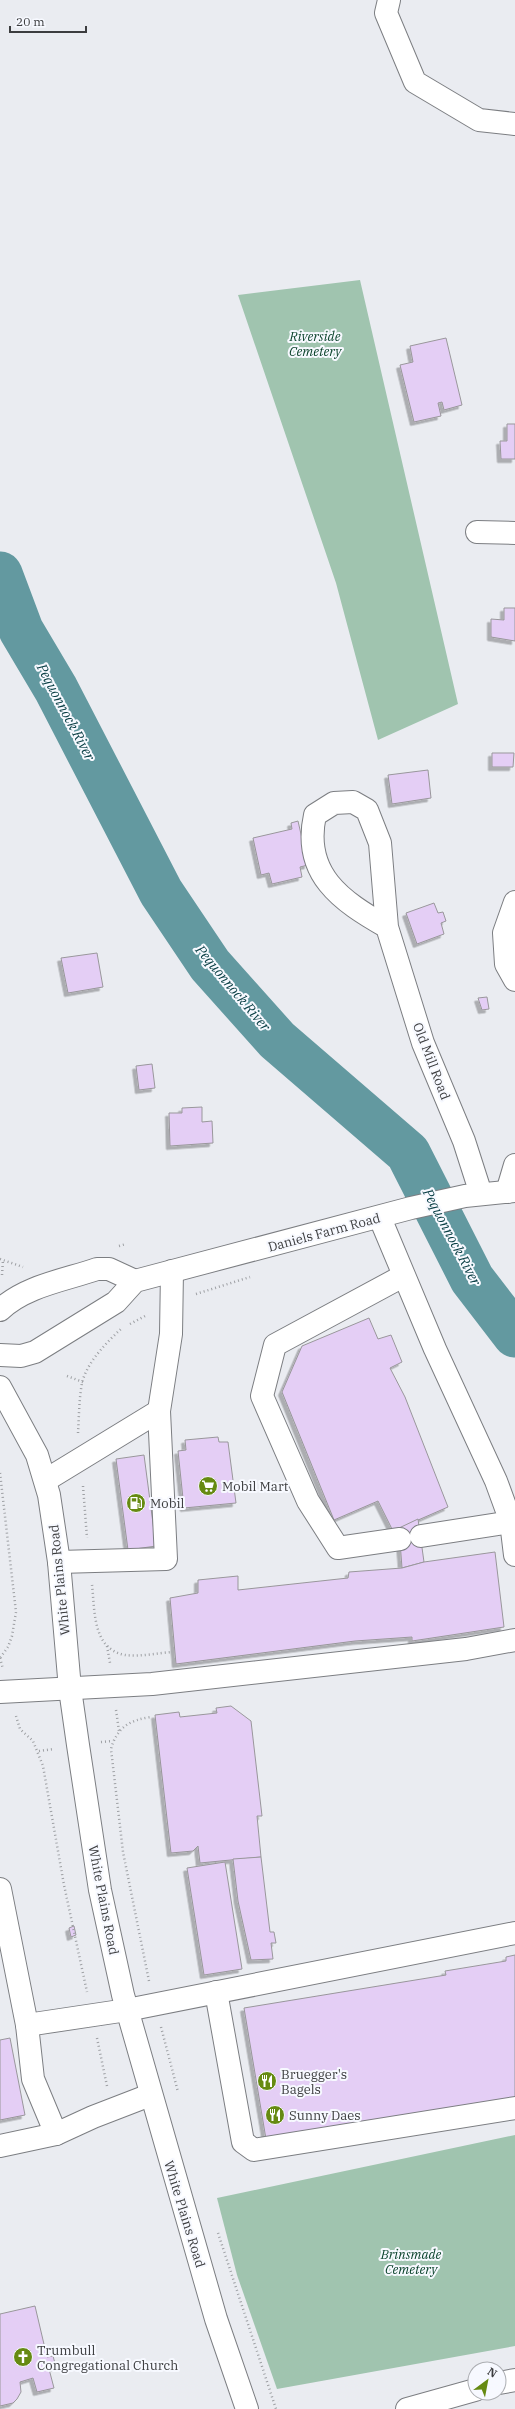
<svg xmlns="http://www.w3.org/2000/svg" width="515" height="2409" font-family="'IBM Plex Serif',serif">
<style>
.green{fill:#a0c4af}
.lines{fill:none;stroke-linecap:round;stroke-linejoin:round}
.river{stroke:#6399a0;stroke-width:45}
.building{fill:#e4cef5;stroke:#99979b;filter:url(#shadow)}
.minor-casing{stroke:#7c7e82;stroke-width:24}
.major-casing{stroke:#7c7e82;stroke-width:24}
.path{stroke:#9ea0a4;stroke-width:2.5;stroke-dasharray:1 3;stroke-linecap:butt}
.minor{stroke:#fff;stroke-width:22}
.major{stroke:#fff;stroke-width:22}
.labels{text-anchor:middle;stroke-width:4;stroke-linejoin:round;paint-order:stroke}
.park-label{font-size:13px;font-style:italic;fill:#033d25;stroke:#f7f9ff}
.street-label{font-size:13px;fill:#3c3d3f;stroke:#f7f9ff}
.poi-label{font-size:13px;fill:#3c3d3f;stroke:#f7f9ff;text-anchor:start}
.water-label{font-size:14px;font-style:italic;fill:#0b4046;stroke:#f7f9ff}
</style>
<defs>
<filter id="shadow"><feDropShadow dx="-3.5" dy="3.5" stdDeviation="0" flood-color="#0004"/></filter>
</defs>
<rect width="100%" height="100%" fill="#eaecf1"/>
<g class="green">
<polygon points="360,280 458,704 378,740 336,583 238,295"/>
<polygon points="515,2135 515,2346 277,2389 237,2275 217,2198"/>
</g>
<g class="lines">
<polyline class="river" points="0,574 21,630 56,689 161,892 210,965 277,1040 408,1153 472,1279 515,1335"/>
</g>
<g class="building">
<polygon points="446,338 462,405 444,410 442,402 438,403 441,416 414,422 400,365 413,362 410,346"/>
<polygon points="507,424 515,424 515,459 501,459 500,441 507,441"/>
<polygon points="504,608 515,608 515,641 491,637 491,619 504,620"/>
<polygon points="492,753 514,753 513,767 492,767"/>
<polygon points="428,770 431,798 392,804 388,775"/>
<polygon points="298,821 308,865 300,867 302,877 272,884 269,873 261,875 253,838 292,829 291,823"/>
<polygon points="434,903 438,913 443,912 446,921 441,923 444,934 417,944 406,913"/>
<polygon points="97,953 103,987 68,993 61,958"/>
<polygon points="487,997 489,1009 482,1010 478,998"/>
<polygon points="152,1064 155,1088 139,1090 136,1066"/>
<polygon points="202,1107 202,1122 212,1121 213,1143 170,1146 169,1113 182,1113 182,1108"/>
<polygon points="369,1318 378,1339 391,1335 402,1362 390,1368 405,1397 448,1507 393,1531 378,1501 334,1520 282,1392 302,1346"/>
<polygon points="218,1437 219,1442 228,1442 236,1503 184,1508 178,1451 186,1450 185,1440"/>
<polygon points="144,1455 156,1546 128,1550 116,1459"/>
<polygon points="418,1519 424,1562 402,1568 399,1528"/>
<polygon points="495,1552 504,1627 412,1641 412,1637 355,1641 176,1664 170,1598 198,1593 198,1580 238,1576 238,1590 348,1578 349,1572 402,1568 424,1562"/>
<polygon points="231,1706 251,1721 262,1816 257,1816 261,1857 200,1863 198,1846 193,1851 171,1853 155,1715 179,1712 180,1717 217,1713 216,1708"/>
<polygon points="261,1857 270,1932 274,1932 276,1943 271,1943 273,1959 251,1960 238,1901 233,1859"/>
<polygon points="225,1862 242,1969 204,1975 187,1868"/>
<polygon points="74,1926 76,1935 71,1937 69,1928"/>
<polygon points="515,1955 515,2098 267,2145 244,2008 446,1975 445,1971 506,1961 506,1957"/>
<polygon points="10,2038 25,2115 0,2120 0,2040"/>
<polygon points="35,2306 47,2357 53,2356 56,2367 49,2369 54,2388 37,2392 33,2378 20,2382 21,2392 17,2399 13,2403 0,2406 0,2314"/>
</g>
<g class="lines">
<g class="minor-casing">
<g id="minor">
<polyline points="389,0 386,13 415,82 479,120 515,124"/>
<polyline points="477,532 515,533"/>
<polyline points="515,902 504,933 506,964 515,980"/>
<path d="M 387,927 C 341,901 302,874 315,815 L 334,803 L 353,802 L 367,810 L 380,843 L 387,927 L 423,1043 L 464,1141 L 481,1194"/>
<polyline points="507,1192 515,1165"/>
<polyline points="380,1218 435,1349 496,1481 511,1522 515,1555"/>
<polyline points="46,1480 159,1411"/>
<polyline points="421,1536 511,1522"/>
<polyline points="400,1539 338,1548 308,1501 262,1396 275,1345 403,1276"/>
<polyline points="59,1562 166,1559 159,1411 171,1334 172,1271"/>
<polyline points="0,1692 152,1684 466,1649 515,1640"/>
<polyline points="0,1889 27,2025 33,2079 56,2134"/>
<polyline points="216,1992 243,2142 254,2150 515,2108"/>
<polyline points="27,2025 127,2010 515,1933"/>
<polyline points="0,2146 56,2134 93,2117 150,2095"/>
<polyline points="499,2383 515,2380"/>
<polyline points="407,2409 475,2390"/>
</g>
</g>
<g class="major-casing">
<g id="major">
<path d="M 0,1310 C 25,1286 65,1280 97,1269 L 109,1269 L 135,1281"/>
<polyline points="0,1355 21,1356 35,1352 116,1302 135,1281 411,1208 465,1196 515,1191"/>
<polyline points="0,1387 37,1455 49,1495 59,1562 70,1689 78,1745 100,1890 123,1995 216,2319 247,2409"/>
</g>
</g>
<g class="path">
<polyline points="119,1246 126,1244"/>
<polyline points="0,1259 23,1267"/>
<polyline points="2,1275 3,1260"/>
<polyline points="196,1294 250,1277"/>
<polyline points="130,1324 147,1315"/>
<polyline points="67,1376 83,1382"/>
<path d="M 78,1433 C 79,1417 79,1399 82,1383 C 87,1362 107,1342 122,1328"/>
<polyline points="0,1473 16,1612 12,1636 8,1647 0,1658"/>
<polyline points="83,1486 87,1538"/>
<path d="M 92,1585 C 95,1610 92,1649 125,1655 C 140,1657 158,1653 172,1652"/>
<polyline points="107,1646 110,1663"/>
<polyline points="0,1658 3,1669"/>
<polyline points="116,1710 119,1731"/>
<polyline points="16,1716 20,1729 33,1741 43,1766 64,1885 87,1992"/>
<polyline points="101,1742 113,1741"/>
<polyline points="39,1751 54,1749"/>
<path d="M 149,1981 L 123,1852 L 111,1749 C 117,1727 130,1720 151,1717"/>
<polyline points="161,2027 178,2092"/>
<polyline points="97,2038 107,2086"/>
<polyline points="218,2233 276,2409"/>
</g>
<use href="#minor" class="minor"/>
<use href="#major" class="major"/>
</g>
<defs>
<g id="supermarket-disc" transform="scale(1)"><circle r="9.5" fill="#668a12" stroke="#f7f9ff"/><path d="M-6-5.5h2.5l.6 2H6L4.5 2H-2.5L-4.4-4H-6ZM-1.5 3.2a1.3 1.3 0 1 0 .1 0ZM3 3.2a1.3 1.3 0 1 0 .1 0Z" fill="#fff"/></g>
<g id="fuel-disc" transform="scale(1)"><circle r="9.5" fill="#668a12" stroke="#f7f9ff"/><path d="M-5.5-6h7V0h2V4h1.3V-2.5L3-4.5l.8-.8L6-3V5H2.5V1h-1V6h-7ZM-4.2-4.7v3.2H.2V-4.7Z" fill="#fff"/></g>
<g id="restaurant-disc" transform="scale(1)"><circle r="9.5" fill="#668a12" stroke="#f7f9ff"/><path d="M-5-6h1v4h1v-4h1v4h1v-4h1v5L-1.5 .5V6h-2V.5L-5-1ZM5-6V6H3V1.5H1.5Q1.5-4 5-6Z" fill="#fff"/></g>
<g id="church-disc" transform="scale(1)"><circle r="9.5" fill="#668a12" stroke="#f7f9ff"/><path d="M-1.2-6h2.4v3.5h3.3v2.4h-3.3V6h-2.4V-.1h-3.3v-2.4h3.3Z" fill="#fff"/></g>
</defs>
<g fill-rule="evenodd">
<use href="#supermarket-disc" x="208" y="1486"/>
<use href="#fuel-disc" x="136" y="1503"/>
<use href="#restaurant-disc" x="267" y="2081"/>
<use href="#restaurant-disc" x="275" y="2115"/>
<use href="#church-disc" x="23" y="2357"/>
</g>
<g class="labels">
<g class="park-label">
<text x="315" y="341">Riverside<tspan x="315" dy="15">Cemetery</tspan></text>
<text x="411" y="2259">Brinsmade<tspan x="411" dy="15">Cemetery</tspan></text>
</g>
<g class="street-label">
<text transform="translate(432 1061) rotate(69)" y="5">Old Mill Road</text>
<text transform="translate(324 1232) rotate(-15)" y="5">Daniels Farm Road</text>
<text transform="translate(59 1580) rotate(-96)" y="5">White Plains Road</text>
<text transform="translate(104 1900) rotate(79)" y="5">White Plains Road</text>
<text transform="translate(185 2214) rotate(73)" y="5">White Plains Road</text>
</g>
<g class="poi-label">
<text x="222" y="1491">Mobil Mart</text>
<text x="150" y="1508">Mobil</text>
<text x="281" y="2079">Bruegger's<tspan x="281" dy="15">Bagels</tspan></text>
<text x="289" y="2120">Sunny Daes</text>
<text x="37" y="2355">Trumbull<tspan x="37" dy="15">Congregational Church</tspan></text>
</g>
<g class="water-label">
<text transform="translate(66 712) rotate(62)" y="5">Pequonnock River</text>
<text transform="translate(233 988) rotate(50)" y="5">Pequonnock River</text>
<text transform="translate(452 1237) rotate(62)" y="5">Pequonnock River</text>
</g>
</g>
<g transform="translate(487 2381) rotate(32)"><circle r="19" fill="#f7f9ff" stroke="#acaeb2"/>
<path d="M0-3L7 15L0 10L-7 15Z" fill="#668a12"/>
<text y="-6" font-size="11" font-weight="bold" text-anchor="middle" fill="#3c3d3f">N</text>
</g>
<path d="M10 26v6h76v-6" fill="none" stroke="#3c3d3f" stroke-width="2"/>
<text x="16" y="26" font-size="12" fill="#3c3d3f" stroke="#f7f9ff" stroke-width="3" paint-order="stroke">20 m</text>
</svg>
